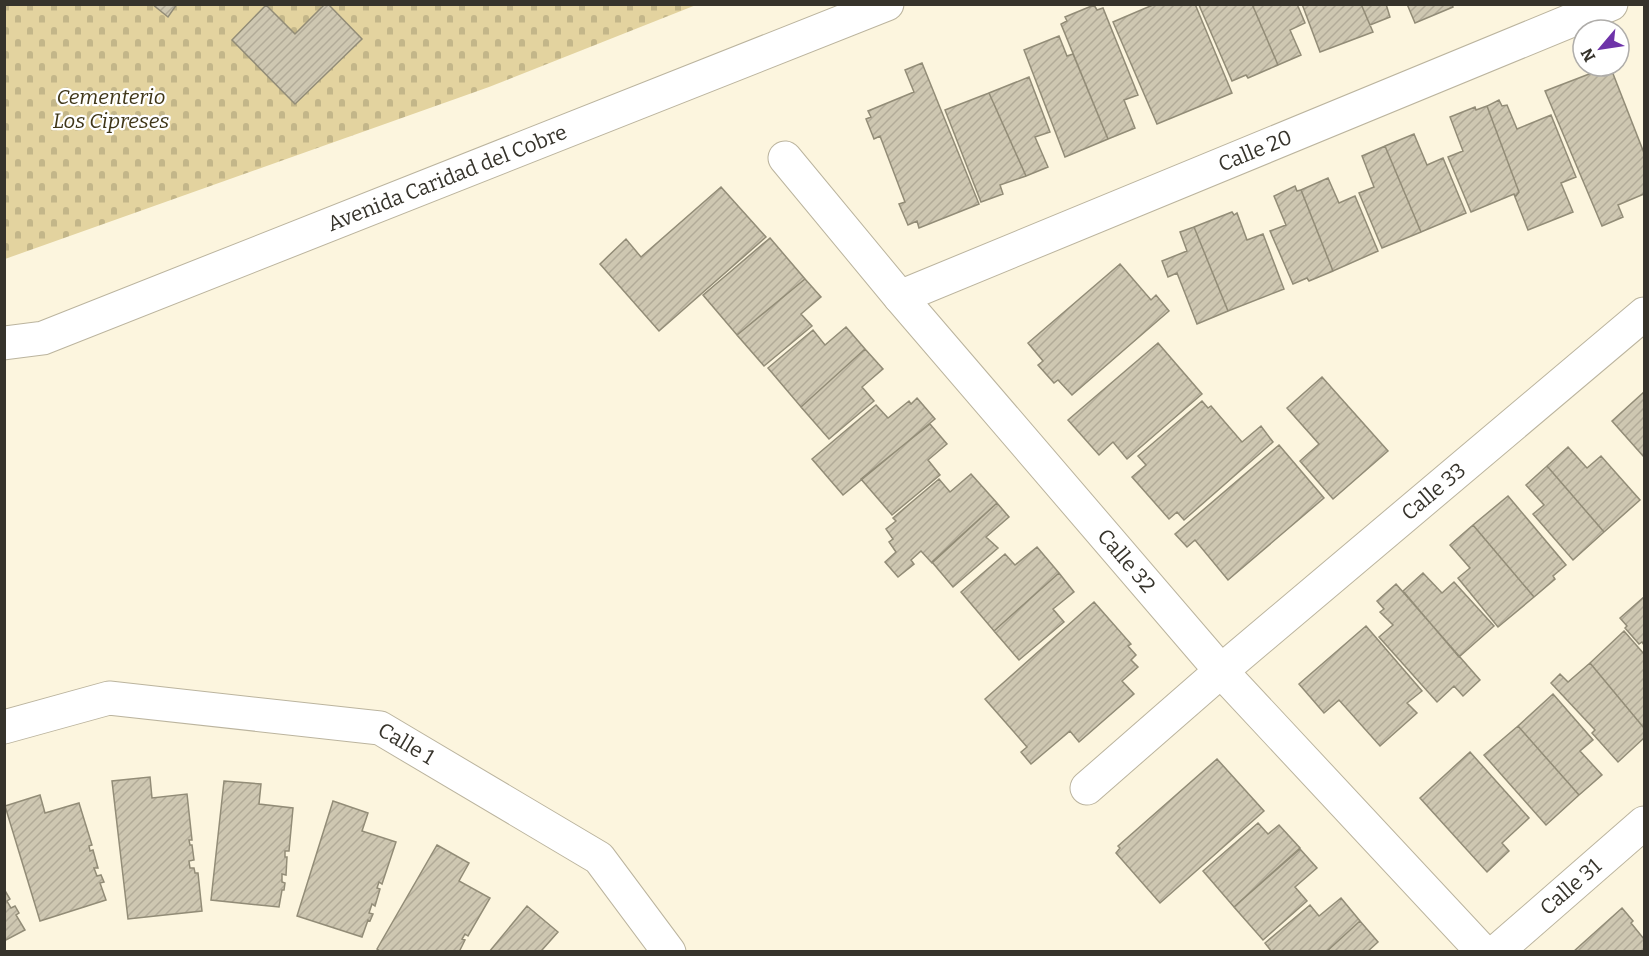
<svg xmlns="http://www.w3.org/2000/svg" width="1649" height="956" font-family="Bitter,serif">
<defs>
<pattern id="cemetery-stones" width="16" height="16" patternUnits="userSpaceOnUse" patternTransform="scale(1.5)"><rect width="16" height="16" fill="#e3d39f"/><path d="M2 7V4a2 2 0 0 1 4 0v3zM10 15v-3a2 2 0 0 1 4 0v3z" fill="#c3b689"/></pattern>
<pattern id="building-hatch" width="6" height="6" patternUnits="userSpaceOnUse" patternTransform="scale(1.5)"><rect width="6" height="6" fill="#cec7b1"/><path d="M-1 1l2-2M0 6l6-6M5 7l2-2" fill="none" stroke="#b2ab98"/></pattern>
</defs>
<rect width="100%" height="100%" fill="#fcf5de"/>
<path fill="url(#cemetery-stones)" d="M 4,5 L 696,5 L 489,87 L 5,259 Z"/>
<path fill="url(#building-hatch)" stroke="#928c77" stroke-width="1.5" d="M 152,4 L 177,4 L 168,17 Z
M 325,4 L 328,4 L 362,39 L 295,104 L 232,40 L 266,5 L 295,34 Z
M 1155,4 L 1195,4 L 1232,93 L 1157,124 L 1113,22 Z
M 1252,4 L 1278,65 L 1248,78 L 1246,75 L 1232,81 L 1199,5 Z
M 1252,4 L 1297,4 L 1305,23 L 1290,30 L 1301,55 L 1278,65 Z
M 1302,4 L 1361,4 L 1373,32 L 1320,52 Z
M 1361,4 L 1386,4 L 1390,17 L 1370,25 Z
M 1407,4 L 1452,4 L 1453,7 L 1415,23 Z
M 1094,5 L 1097,10 L 1103,8 L 1138,95 L 1124,100 L 1135,128 L 1108,139 L 1061,24 L 1067,21 L 1065,17 Z
M 1059,36 L 1067,56 L 1073,54 L 1108,139 L 1065,157 L 1024,50 Z
M 922,63 L 979,204 L 919,228 L 917,221 L 908,225 L 899,204 L 905,202 L 880,136 L 874,139 L 866,119 L 871,117 L 868,111 L 914,92 L 905,70 Z
M 1610,66 L 1644,153 L 1644,194 L 1618,205 L 1623,217 L 1602,226 L 1545,91 Z
M 1029,77 L 1050,132 L 1035,137 L 1048,167 L 1026,176 L 989,93 Z
M 989,93 L 1026,176 L 1000,185 L 1003,194 L 981,202 L 945,110 Z
M 1499,100 L 1502,106 L 1507,105 L 1517,129 L 1551,115 L 1576,177 L 1561,183 L 1573,212 L 1528,230 L 1515,197 L 1519,192 L 1487,106 Z
M 1487,106 L 1519,192 L 1515,197 L 1514,194 L 1471,212 L 1448,157 L 1463,151 L 1450,117 L 1475,107 L 1476,110 Z
M 1414,134 L 1427,165 L 1443,158 L 1466,213 L 1421,232 L 1385,146 Z
M 1385,146 L 1421,232 L 1382,248 L 1359,193 L 1374,187 L 1362,156 Z
M 1328,178 L 1339,203 L 1355,196 L 1378,251 L 1333,271 L 1301,190 Z
M 1295,186 L 1297,191 L 1301,190 L 1333,271 L 1309,281 L 1307,278 L 1293,284 L 1270,231 L 1286,225 L 1274,196 Z
M 721,187 L 766,237 L 659,331 L 600,264 L 626,239 L 641,257 Z
M 1232,212 L 1234,215 L 1237,213 L 1247,240 L 1263,234 L 1284,289 L 1228,311 L 1194,227 Z
M 1194,227 L 1228,311 L 1197,324 L 1177,273 L 1168,277 L 1162,261 L 1187,251 L 1180,232 Z
M 770,238 L 805,279 L 737,335 L 703,295 Z
M 1120,264 L 1151,300 L 1156,295 L 1169,311 L 1072,395 L 1058,380 L 1054,383 L 1038,365 L 1043,361 L 1028,343 Z
M 805,279 L 821,297 L 801,314 L 812,326 L 764,366 L 737,335 Z
M 846,327 L 865,349 L 801,407 L 768,368 L 813,330 L 825,345 Z
M 1158,343 L 1202,394 L 1127,459 L 1113,442 L 1099,455 L 1068,420 Z
M 865,349 L 883,369 L 862,387 L 874,401 L 829,439 L 801,407 Z
M 1322,377 L 1388,451 L 1333,499 L 1300,461 L 1319,444 L 1287,408 Z
M 1644,392 L 1644,457 L 1612,421 Z
M 917,398 L 935,419 L 843,495 L 812,459 L 876,405 L 888,418 L 909,401 L 911,404 Z
M 1202,401 L 1208,408 L 1211,406 L 1242,442 L 1261,426 L 1273,442 L 1184,520 L 1177,512 L 1169,519 L 1132,477 L 1146,465 L 1138,456 Z
M 930,424 L 947,444 L 928,460 L 940,475 L 892,515 L 861,479 Z
M 1279,445 L 1324,498 L 1228,580 L 1195,540 L 1187,547 L 1175,534 Z
M 1568,447 L 1587,468 L 1601,456 L 1640,500 L 1604,532 L 1547,466 Z
M 1547,466 L 1604,532 L 1573,560 L 1533,514 L 1544,505 L 1526,485 Z
M 971,474 L 997,503 L 932,563 L 921,551 L 911,560 L 914,564 L 898,577 L 885,562 L 896,552 L 889,542 L 893,539 L 886,529 L 896,521 L 893,518 L 939,479 L 950,492 Z
M 1508,496 L 1566,565 L 1553,576 L 1555,579 L 1534,597 L 1473,525 Z
M 997,503 L 1009,517 L 986,537 L 998,548 L 953,587 L 932,562 Z
M 1473,525 L 1534,597 L 1498,627 L 1458,578 L 1470,568 L 1450,545 Z
M 1037,547 L 1059,573 L 994,631 L 961,592 L 1005,554 L 1015,565 Z
M 1059,573 L 1074,592 L 1053,609 L 1064,622 L 1019,660 L 994,631 Z
M 1423,573 L 1442,593 L 1454,582 L 1494,626 L 1459,657 L 1403,591 Z
M 1396,584 L 1480,680 L 1463,696 L 1454,686 L 1437,702 L 1379,637 L 1393,625 L 1380,612 L 1384,609 L 1377,601 Z
M 1644,597 L 1644,645 L 1642,642 L 1639,644 L 1625,628 L 1627,626 L 1620,618 Z
M 1094,602 L 1131,644 L 1128,646 L 1136,655 L 1131,660 L 1138,667 L 1122,681 L 1134,694 L 1079,742 L 1070,731 L 1031,764 L 1021,752 L 1027,747 L 985,699 Z
M 1366,626 L 1422,691 L 1407,703 L 1417,713 L 1380,746 L 1339,700 L 1324,713 L 1299,684 Z
M 1624,631 L 1644,654 L 1644,728 L 1590,663 Z
M 1590,663 L 1644,728 L 1644,738 L 1618,762 L 1592,733 L 1595,730 L 1551,683 L 1560,674 L 1568,682 Z
M 1553,694 L 1593,740 L 1580,751 L 1602,775 L 1579,795 L 1518,726 Z
M 1518,726 L 1579,795 L 1546,825 L 1484,755 Z
M 1470,752 L 1529,818 L 1502,843 L 1509,851 L 1487,872 L 1420,798 Z
M 1217,759 L 1264,811 L 1160,903 L 1116,853 L 1120,848 L 1118,846 Z
M 150,777 L 152,798 L 187,794 L 192,840 L 189,840 L 190,845 L 192,845 L 194,860 L 189,861 L 190,868 L 194,868 L 195,873 L 198,873 L 202,911 L 128,919 L 112,781 Z
M 224,781 L 261,784 L 259,804 L 293,808 L 289,851 L 285,851 L 285,857 L 287,857 L 286,875 L 282,874 L 282,882 L 285,883 L 284,890 L 282,890 L 279,907 L 211,900 Z
M 40,795 L 45,813 L 79,803 L 92,845 L 89,846 L 90,851 L 93,850 L 98,868 L 94,868 L 97,876 L 101,875 L 104,882 L 100,883 L 106,900 L 40,921 L 5,806 Z
M 333,801 L 368,813 L 362,831 L 396,842 L 382,884 L 379,882 L 377,888 L 380,889 L 375,906 L 372,904 L 369,913 L 373,914 L 370,921 L 368,920 L 362,937 L 297,916 Z
M 1258,823 L 1268,834 L 1279,825 L 1300,848 L 1234,907 L 1203,871 Z
M 437,845 L 469,863 L 459,881 L 490,898 L 468,936 L 465,934 L 462,939 L 465,940 L 459,952 L 381,952 L 377,949 Z
M 1300,849 L 1317,868 L 1295,887 L 1307,901 L 1263,940 L 1234,907 Z
M 4,889 L 10,899 L 7,901 L 11,908 L 15,906 L 19,913 L 16,915 L 25,930 L 4,941 Z
M 1341,898 L 1360,921 L 1326,952 L 1272,952 L 1265,943 L 1310,905 L 1319,916 Z
M 527,906 L 558,932 L 542,950 L 544,952 L 489,952 Z
M 1622,908 L 1633,921 L 1631,923 L 1644,939 L 1644,952 L 1573,952 Z
M 1360,921 L 1378,942 L 1367,952 L 1326,952 Z"/>
<g fill="none" stroke-linecap="round" stroke-linejoin="round">
<g stroke="#bbb49e" stroke-width="35">
<g id="minor">
<path id="s1" d="M 785,158 L 900,297 L 1221,671 L 1483,952"/>
<path id="s2" d="M 900,297 L 1611,4"/>
<path id="s3" d="M 4,343 L 43,338 L 887,4"/>
<path id="s4" d="M 4,727 L 109,698 L 380,728 L 599,858 L 669,952"/>
<path id="s5" d="M 1087,788 L 1221,671 L 1644,314"/>
<path id="s6" d="M 1496,952 L 1644,823"/>
</g>
</g>
<use href="#minor" stroke="#fff" stroke-width="33"/>
</g>
<g text-anchor="middle" dominant-baseline="central" stroke-width="4.5" stroke-linejoin="round" paint-order="stroke">
<g font-size="21" font-style="italic" fill="#3f3618" stroke="#fff">
<text x="111" y="97">Cementerio<tspan x="111" dy="24">Los Cipreses</tspan></text>
</g>
<g font-size="21" fill="#36332b" stroke="#fff">
<text stroke="none"><textPath href="#s2" startOffset="384">Calle 20</textPath></text>
<text stroke="none"><textPath href="#s3" startOffset="474">Avenida Caridad del Cobre</textPath></text>
<text stroke="none"><textPath href="#s5" startOffset="456">Calle 33</textPath></text>
<text stroke="none"><textPath href="#s1" startOffset="528">Calle 32</textPath></text>
<text stroke="none"><textPath href="#s4" startOffset="412">Calle 1</textPath></text>
<text stroke="none"><textPath href="#s6" startOffset="99">Calle 31</textPath></text>
</g>
</g>
<rect width="1649" height="956" fill="none" stroke="#36332b" stroke-width="12"/>
<g transform="translate(1601 48) rotate(241)"><circle r="28" fill="#ffffff" stroke="#afadaa" stroke-width="1.5"/>
<path d="M0-4.5L10 22L0 15L-10 22Z" fill="#6e33a9"/>
<text y="-9" font-size="16" font-weight="bold" text-anchor="middle" fill="#36332b">N</text>
</g>
</svg>
